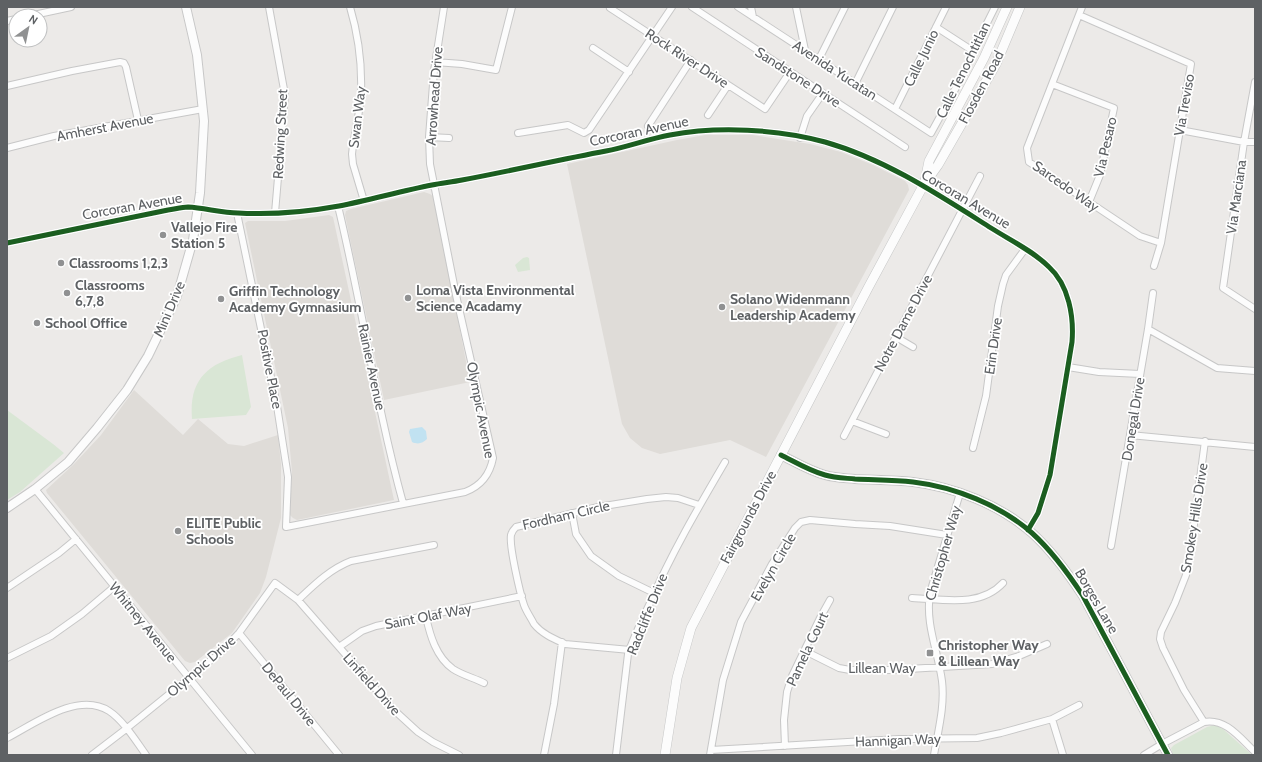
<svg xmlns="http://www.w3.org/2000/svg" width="1262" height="762" font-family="Cabin,sans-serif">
<rect width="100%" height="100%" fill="#eceae8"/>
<path fill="#dfdcd8" d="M 705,135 L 753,135 L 810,144 L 841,152 L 873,165 L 905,181 L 908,185 L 909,190 L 766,457 L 730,440 L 660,454 L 642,448 L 630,438 L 622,424 L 567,164 L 677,140 Z
M 424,192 L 430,194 L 434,197 L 470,382 L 384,400 L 345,215 L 346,211 L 351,209 Z
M 329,215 L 333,217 L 394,500 L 297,520 L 293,518 L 290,515 L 292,472 L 288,428 L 245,223 L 248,221 L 285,221 Z
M 134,390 L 183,435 L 198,419 L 228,444 L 244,446 L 278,435 L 281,464 L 281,518 L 266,577 L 260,593 L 232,633 L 195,662 L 190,663 L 185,661 L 47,493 L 46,490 L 74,464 L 101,435 Z"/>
<path fill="#d9e6d5" d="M 527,257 L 529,258 L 530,270 L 518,272 L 515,265 L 523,258 Z
M 242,355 L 251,407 L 246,415 L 192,419 C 189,381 206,364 242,355 Z
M 7,410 L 53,444 L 64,453 L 20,492 L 7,500 Z
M 1215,725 L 1223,729 L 1252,755 L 1173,755 L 1171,748 L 1174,745 L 1207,727 Z"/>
<path fill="#c1e2f1" d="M 422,427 L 426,431 L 427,439 C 423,443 418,445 412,442 L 409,432 L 410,429 Z"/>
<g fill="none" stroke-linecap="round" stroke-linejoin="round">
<g stroke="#c7c7c7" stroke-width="8">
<path id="minor" d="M 269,7 L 285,95 L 275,213
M 350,7 C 358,34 362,65 361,93 C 360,114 354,134 352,154 L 353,164 L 364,201
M 692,7 L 905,147
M 738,7 L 931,133 L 964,73 L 973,51 L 995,7
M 751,7 L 753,17
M 796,7 L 805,50
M 1082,7 L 1027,148 L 1029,162 L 1140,236 L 1161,243
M 610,8 L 765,109 L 790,72
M 1079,15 L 1191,64 L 1161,243 L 1154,266
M 29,16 L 71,7
M 7,21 L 16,19
M 936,27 L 973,51
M 593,48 L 629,72
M 819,59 L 845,7
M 435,62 L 462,64 L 496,70 L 512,7
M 1255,82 L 1244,142 L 1223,288 L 1255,309
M 855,84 L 893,7
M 1052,84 L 1114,108 L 1100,175 L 1089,202
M 7,86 L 72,71 L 120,62 L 124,63 L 126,67 L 138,120
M 895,109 L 946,7
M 708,115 L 728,85
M 648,126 L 691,60
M 1180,130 L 1244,142 L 1255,142
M 518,133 L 568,125 L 584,133 L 589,130 L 672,7
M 429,137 L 449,138
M 800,138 L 807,116 L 823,93
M 7,148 L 54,136 L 203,109
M 338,206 C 362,305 376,405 403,503
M 237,213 L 277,406 L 288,477 L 286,527 L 465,492 C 481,486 490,474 493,458 L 456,295 L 430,164 L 429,137 L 434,71 L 444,7
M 7,243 L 168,210 C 175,209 182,207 188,207 C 205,208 222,213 238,213 C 272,215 306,212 339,206 C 370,200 401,191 432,185 C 442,183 452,182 462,180 C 510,171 558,160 606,151 C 627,147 648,139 670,135 C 717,126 778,129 825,142 C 885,159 939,195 991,228 C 1010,240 1033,251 1049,267 C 1069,285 1074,317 1072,342 L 1050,475 L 1038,513 L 1028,530
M 1148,329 L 1217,368 L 1255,371
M 896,337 L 913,347
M 1068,367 L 1099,372 L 1140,374
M 852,421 L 886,434
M 1130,435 L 1255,447
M 844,436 L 980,176
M 973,448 L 986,396 L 998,306 L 1003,284 L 1006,275 L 1025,249
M 35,489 L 252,755
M 572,513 L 576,534 L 591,556 L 619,576 L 654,593
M 1111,546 L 1148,329 L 1153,293
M 7,588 L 59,553 L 76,539
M 912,598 C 942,599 980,608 1003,583
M 298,600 C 314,585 330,569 351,561 L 434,545
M 426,617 C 430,635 436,657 453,669 C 462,675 474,678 484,683
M 239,633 L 339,755
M 339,647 L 362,631 L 376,626 L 522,596
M 630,650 L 565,644 C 554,639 542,634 534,624 C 531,618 526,611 524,605 C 520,593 509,546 511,535 C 512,531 514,529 516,527 L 598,507 L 647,499 L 666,497 L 678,498 L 699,505
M 805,651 L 839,668 L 850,670 L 892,670 L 992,664 L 1019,656 L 1047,644
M 7,658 L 51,636 L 82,614 L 114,587
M 1052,719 L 1063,755
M 1204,722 L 1184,690 L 1163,648 L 1160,639 L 1161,632 L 1175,603 L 1186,575 L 1191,547 L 1205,441
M 7,738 C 34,724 78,691 109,711 C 123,720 136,741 146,755
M 785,746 L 784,720 L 787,692 L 792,676 L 820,618 L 830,600
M 711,750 L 899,739 L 977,738 L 1001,733 L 1052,719 L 1079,705
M 92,755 L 126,729 L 221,652 L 239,633 L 275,583 L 298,600 L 394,710 L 418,732 L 433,742 L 459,755
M 544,755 L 554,704 L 562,642
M 616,755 L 628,654 C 634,636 642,620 650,603 C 671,554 698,508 725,462
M 710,755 L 723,680 L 741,622 L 772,564 L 795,528 L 801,522 L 810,520 L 855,524 L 890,526 L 947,535
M 934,755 C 938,731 945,706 942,681 C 938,651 925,624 930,593 L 960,493
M 1144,755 L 1162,744 L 1204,722 C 1226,718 1240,738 1255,752"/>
</g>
<g stroke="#c7c7c7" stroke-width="10">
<path id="tertiary" d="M 781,455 C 795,462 810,471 825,475 C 835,478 845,478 855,479 C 874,480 894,480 913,482 C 955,487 1000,505 1032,533 C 1052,551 1068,573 1083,596 L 1168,755
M 7,508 L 35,489 L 68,462 L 97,428 L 127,390 L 148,356 L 177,296 L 193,240 L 200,193 L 204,121 L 197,55 L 186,7"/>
</g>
<g stroke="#c6c7c7" stroke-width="10">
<path id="secondary" d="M 925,181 L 929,161 L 984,58 L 1007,7
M 665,755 L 677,678 L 691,628 L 868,288 L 923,186 L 938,165 L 996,64 L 1020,7"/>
</g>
<use href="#minor" stroke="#fcfcfc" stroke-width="6"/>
<use href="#tertiary" stroke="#fcfcfc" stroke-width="8"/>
<use href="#secondary" stroke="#fcfcfc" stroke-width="9"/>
<g stroke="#fff" stroke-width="8">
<path id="cycleway" d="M 7,243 L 168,210 C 175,209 182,207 188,207 C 205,208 222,213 238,213 C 272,215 306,212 339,206 C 370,200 401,191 432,185 C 442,183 452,182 462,180 C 510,171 558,160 606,151 C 627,147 648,139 670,135 C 717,126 778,129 825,142 C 885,159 939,195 991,228 C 1010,240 1033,251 1049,267 C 1069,285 1074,317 1072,342 L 1050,475 L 1038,513 L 1028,530
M 781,455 C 795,462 810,471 825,475 C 835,478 845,478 855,479 C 874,480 894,480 913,482 C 955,487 1000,505 1032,533 C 1052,551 1068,573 1083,596 L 1168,755"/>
</g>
<use href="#cycleway" stroke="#1b5e20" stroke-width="5"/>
</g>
<g fill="#909192" stroke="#fff" stroke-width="1.5">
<circle cx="163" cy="235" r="4"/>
<circle cx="61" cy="263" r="4"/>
<circle cx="67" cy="293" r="4"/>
<circle cx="408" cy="298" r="4"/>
<circle cx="221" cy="299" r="4"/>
<circle cx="722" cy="307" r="4"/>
<circle cx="37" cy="323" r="4"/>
<circle cx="178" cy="531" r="4"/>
<rect x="926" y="649" width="8" height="8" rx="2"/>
</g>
<g text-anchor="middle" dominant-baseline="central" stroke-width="3.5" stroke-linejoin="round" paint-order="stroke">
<g font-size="14" fill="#5e6164" stroke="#fff">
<text transform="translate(687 58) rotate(33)">Rock River Drive</text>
<text transform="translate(921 58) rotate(-64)">Calle Junio</text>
<text transform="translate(835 70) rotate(33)">Avenida Yucatan</text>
<text transform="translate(963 70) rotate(-64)">Calle Tenochtitlan</text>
<text transform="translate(798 77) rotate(33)">Sandstone Drive</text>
<text transform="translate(981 87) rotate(-62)">Flosden Road</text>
<text transform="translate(434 96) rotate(-86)">Arrowhead Drive</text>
<text transform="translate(1184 105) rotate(-80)">Via Treviso</text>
<text transform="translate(357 117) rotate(-83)">Swan Way</text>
<text transform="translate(105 127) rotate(-11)">Amherst Avenue</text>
<text transform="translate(639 131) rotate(-12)">Corcoran Avenue</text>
<text transform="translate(280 134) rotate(-87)">Redwing Street</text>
<text transform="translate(1105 147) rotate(-77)">Via Pesaro</text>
<text transform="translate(1066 186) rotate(35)">Sarcedo Way</text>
<text transform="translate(1236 197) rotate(-82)">Via Marciana</text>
<text transform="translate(966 199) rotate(31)">Corcoran Avenue</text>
<text transform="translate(132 206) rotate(-10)">Corcoran Avenue</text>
<text transform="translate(169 309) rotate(-67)">Mini Drive</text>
<text transform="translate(903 323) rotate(-62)">Notre Dame Drive</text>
<text transform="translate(993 346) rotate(-82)">Erin Drive</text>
<text transform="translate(372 367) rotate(78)">Rainier Avenue</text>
<text transform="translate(270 369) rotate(79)">Positive Place</text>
<text transform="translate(481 410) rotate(79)">Olympic Avenue</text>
<text transform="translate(1133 419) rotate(-81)">Donegal Drive</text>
<text transform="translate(566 515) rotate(-13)">Fordham Circle</text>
<text transform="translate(748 517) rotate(-62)">Fairgrounds Drive</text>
<text transform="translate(1194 518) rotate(-81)">Smokey Hills Drive</text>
<text transform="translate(943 553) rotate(-74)">Christopher Way</text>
<text transform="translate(773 567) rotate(-60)">Evelyn Circle</text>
<text transform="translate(1097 601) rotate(60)">Borges Lane</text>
<text transform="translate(647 614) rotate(-68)">Radcliffe Drive</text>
<text transform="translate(428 616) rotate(-11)">Saint Olaf Way</text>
<text transform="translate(143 622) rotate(51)">Whitney Avenue</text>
<text transform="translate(807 649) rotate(-65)">Pamela Court</text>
<text transform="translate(201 666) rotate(-41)">Olympic Drive</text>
<text x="882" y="668">Lillean Way</text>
<text transform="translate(372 684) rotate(48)">Linfield Drive</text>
<text transform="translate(289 694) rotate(51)">DePaul Drive</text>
<text transform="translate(898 740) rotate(-2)">Hannigan Way</text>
</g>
<g font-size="14" font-weight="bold" fill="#5e6164" stroke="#fff" text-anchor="start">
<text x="171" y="227">Vallejo Fire<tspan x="171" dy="16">Station 5</tspan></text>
<text x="69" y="263">Classrooms 1,2,3</text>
<text x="75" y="285">Classrooms<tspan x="75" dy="16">6,7,8</tspan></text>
<text x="416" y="290">Loma Vista Environmental<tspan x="416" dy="16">Science Acadamy</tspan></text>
<text x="229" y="291">Griffin Technology<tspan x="229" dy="16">Academy Gymnasium</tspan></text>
<text x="730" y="299">Solano Widenmann<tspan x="730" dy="16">Leadership Academy</tspan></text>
<text x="45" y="323">School Office</text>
<text x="186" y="523">ELITE Public<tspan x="186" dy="16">Schools</tspan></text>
<text x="938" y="645">Christopher Way<tspan x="938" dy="16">&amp; Lillean Way</tspan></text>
</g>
</g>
<rect width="1262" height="762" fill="none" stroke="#5e6164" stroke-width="16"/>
<g transform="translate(28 28) rotate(33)"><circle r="19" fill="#ffffff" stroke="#bfc0c1"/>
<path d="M0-3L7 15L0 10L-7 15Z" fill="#909192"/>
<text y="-6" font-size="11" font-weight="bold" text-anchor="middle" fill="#5e6164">N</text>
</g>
</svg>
